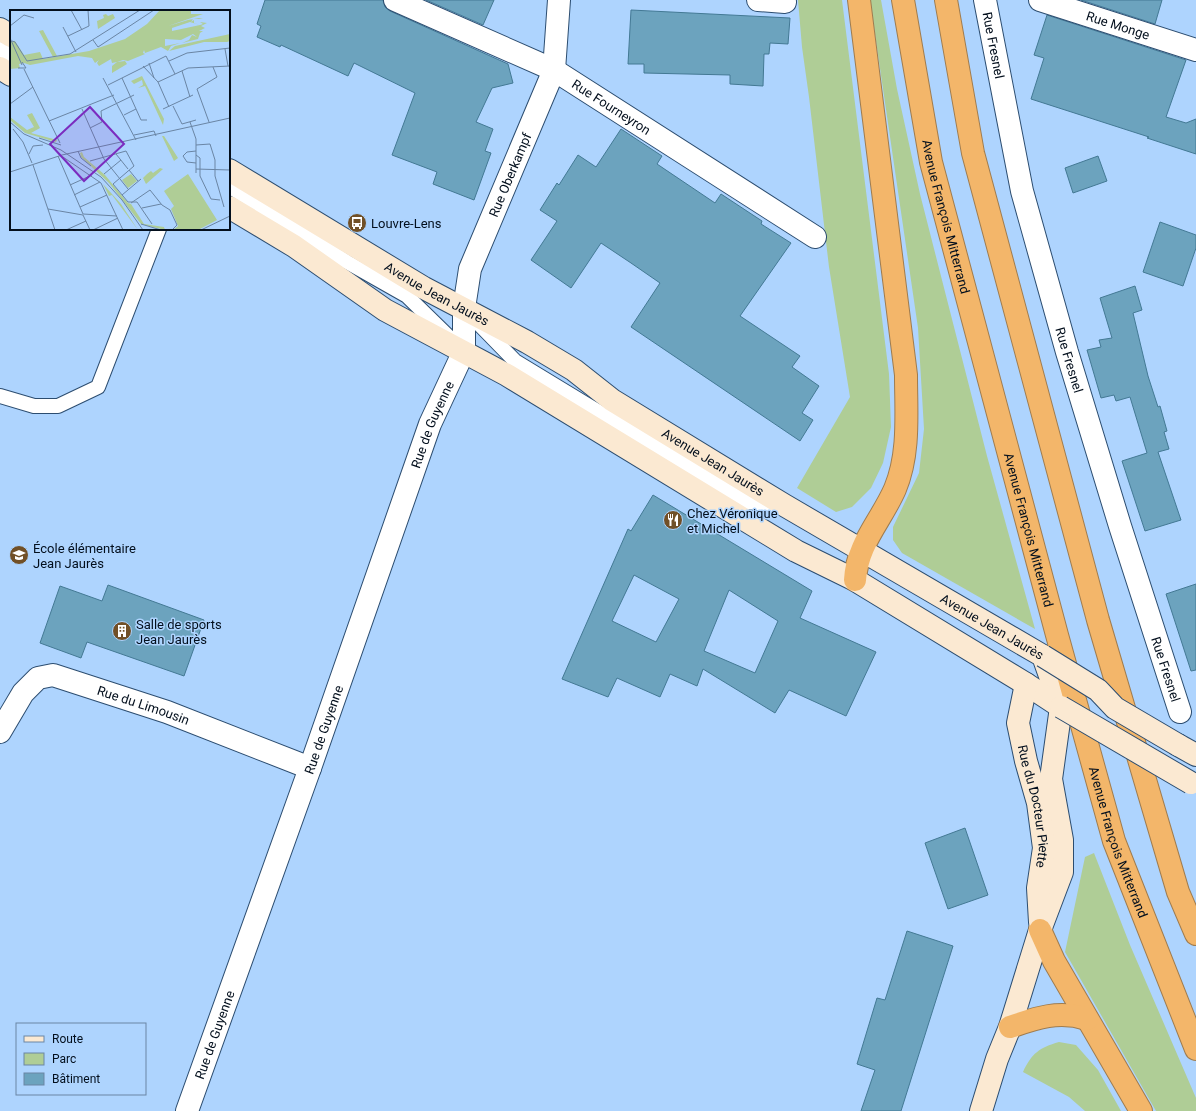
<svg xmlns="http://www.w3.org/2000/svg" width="1196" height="1111" font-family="Roboto,sans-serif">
<rect width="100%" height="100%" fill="#aed4fe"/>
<path fill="#afcd96" d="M 798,0 L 842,0 L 889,374 L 891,427 L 883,463 L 871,488 L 852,507 L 836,512 L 797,488 L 850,397 L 829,267 L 809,97 L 802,47 Z
M 870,0 L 881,0 L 897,89 L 920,194 L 987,456 L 1035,629 L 902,553 L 893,540 L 893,527 L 919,473 L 924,429 L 918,328 Z
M 1094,853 L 1130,945 L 1196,1098 L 1196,1111 L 1156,1111 L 1065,952 L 1085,857 Z
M 1059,1042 L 1076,1045 L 1098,1070 L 1121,1111 L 1085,1111 L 1069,1097 L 1023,1072 C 1032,1053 1039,1048 1059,1042 Z"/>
<path fill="#6ca3be" stroke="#437994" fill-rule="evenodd" d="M 265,0 L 383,0 L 385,7 L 390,11 L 508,64 L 513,83 L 492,88 L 476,122 L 493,129 L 485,151 L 491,153 L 474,200 L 433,184 L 437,172 L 392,155 L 415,93 L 354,63 L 348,76 L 281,45 L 280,47 L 257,37 L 261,26 L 257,24 Z
M 426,0 L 494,0 L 483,25 Z
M 1081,0 L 1162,0 L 1155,24 Z
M 631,10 L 790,18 L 788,44 L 770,43 L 769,54 L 764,54 L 763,86 L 730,84 L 730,75 L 644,73 L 644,64 L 628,64 Z
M 1047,15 L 1186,60 L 1166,117 L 1186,123 L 1196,119 L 1196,154 L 1147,138 L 1149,137 L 1031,99 L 1044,58 L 1034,55 Z
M 621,129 L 662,156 L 657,164 L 715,203 L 721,194 L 762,221 L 761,224 L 791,243 L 740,316 L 800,356 L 792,367 L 819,386 L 802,413 L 813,420 L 800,441 L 631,327 L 660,283 L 631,263 L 601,243 L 571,288 L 531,260 L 557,221 L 540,210 L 557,183 L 559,185 L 578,155 L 596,167 Z
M 1098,156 L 1107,181 L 1073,193 L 1065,168 Z
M 1160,222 L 1196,235 L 1196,248 L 1183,286 L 1143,272 Z
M 1135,286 L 1142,310 L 1133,313 L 1148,376 L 1158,407 L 1160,406 L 1167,431 L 1164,432 L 1169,449 L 1158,452 L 1181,520 L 1145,531 L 1122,461 L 1147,453 L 1130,397 L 1116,401 L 1114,395 L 1101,398 L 1087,350 L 1101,347 L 1099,340 L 1112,338 L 1100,298 Z
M 653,495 L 812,591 L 800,618 L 876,652 L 846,716 L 789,690 L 775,713 L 703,669 L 697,686 L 670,674 L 660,697 L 617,678 L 608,697 L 562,679 L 628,529 L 631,531 ZM 634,575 L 679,599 L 656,642 L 612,621 ZM 729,590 L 778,621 L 755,673 L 704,651 Z
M 1196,584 L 1196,670 L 1191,671 L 1166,594 Z
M 108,585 L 204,620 L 184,676 L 87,642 L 81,658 L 40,643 L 60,586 L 102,601 Z
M 965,828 L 988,895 L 948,909 L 925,843 Z
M 907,931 L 953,946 L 901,1111 L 861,1111 L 875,1070 L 857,1064 L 877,998 L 885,1000 Z"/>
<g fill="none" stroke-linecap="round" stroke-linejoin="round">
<g stroke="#2c4d70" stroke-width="16">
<path id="lane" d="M 0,49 L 11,56
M 229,186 L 347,262 L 407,296 L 450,338
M 477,322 L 515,361 L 747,502 L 778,505
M 0,396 L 34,406 L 58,406 L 98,387 L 159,229"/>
</g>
<g stroke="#2c4d70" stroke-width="24">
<g id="street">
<path id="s1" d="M 395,0 L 554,70 L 815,237"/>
<path d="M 758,0 L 785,2"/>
<path id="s2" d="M 985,0 L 1022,191 L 1067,352 L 1120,526 L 1180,712"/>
<path id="s3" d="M 1040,0 L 1196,50"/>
<path id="s4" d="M 0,732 L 23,693 L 38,678 L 53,675 L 167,712 L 310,768"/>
<path id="s5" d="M 187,1111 L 310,768 L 430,424 L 464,351 L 464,308 L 470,269 L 554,70 L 559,0"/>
</g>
</g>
<g stroke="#2c4d70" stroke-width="24">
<g id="secondary">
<path d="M 0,29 L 11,36"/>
<path d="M 0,68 L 11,75"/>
<path id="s6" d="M 229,170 L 424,288 L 527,342 L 574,370 L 612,400 L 784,505 L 1043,656 L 1061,707 L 1051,779 L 1062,840 L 1062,872 L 1040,930 L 1010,1027 L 997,1059 L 981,1111"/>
<path d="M 229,207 L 294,246 L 385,310 L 507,375 L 796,551 L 855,580 L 1026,684 L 1061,707"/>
<path id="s7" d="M 1026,684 L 1018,723 L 1026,761 L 1038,803 L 1044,848 L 1038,888 L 1040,922"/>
<path d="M 1178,745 L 1196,755"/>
</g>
</g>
<g stroke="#9f7c4f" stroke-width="24">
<g id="highway">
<path id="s8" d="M 903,0 L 931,162 L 1057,635 L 1114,841 L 1196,1049"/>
<path d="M 946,0 L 973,153 L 1098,620 L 1178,892 L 1196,934"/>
<path d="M 855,580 C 857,544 881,521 895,489 C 910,453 906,413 906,375 L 859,0"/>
<path d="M 1040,930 L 1054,961 L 1141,1111"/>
<path d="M 1010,1027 C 1036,1018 1059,1010 1087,1019"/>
</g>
</g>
<use href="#lane" stroke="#fff" stroke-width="14"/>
<use href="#street" stroke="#fff" stroke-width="22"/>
<use href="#secondary" stroke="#fbe9d2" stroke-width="22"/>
<use href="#highway" stroke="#f3b66a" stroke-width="22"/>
<g stroke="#2c4d70" stroke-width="24" stroke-linecap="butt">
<path id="secondary-bridge" d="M 1043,656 L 1098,690 L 1115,708 L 1178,745
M 1061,707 L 1191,783"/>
</g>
<use href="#secondary-bridge" stroke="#fbe9d2" stroke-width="22"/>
</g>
<defs>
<g id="bus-disc" transform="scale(1)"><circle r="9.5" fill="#715027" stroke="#aed4fe"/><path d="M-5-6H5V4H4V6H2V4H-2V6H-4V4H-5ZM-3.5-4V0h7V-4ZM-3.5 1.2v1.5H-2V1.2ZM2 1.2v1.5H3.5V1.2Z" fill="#fff"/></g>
<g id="restaurant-disc" transform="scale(1)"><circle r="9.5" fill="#715027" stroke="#aed4fe"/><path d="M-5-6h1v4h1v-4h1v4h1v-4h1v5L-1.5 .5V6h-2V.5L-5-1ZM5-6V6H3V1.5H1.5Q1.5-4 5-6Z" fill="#fff"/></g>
<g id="school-disc" transform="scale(1)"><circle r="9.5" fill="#715027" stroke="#aed4fe"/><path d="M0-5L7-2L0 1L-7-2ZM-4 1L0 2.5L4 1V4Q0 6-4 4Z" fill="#fff"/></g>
<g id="building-disc" transform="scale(1)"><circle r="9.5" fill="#715027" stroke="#aed4fe"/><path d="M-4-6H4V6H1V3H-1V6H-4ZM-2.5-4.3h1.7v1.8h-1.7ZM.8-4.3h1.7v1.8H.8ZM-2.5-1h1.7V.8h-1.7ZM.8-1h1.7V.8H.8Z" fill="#fff"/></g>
</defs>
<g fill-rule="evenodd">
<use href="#bus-disc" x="357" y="223"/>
<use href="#restaurant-disc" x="673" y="520"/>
<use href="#school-disc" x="19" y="555"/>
<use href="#building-disc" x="122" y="631"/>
</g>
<g text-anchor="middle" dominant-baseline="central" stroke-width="3" stroke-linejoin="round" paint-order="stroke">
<g font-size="13" fill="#030f1d" stroke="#aed4fe">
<text stroke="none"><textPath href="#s3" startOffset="82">Rue Monge</textPath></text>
<text stroke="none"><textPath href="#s2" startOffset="46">Rue Fresnel</textPath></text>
<text stroke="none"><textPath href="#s1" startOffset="242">Rue Fourneyron</textPath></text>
<text stroke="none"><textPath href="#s5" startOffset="994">Rue Oberkampf</textPath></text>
<text stroke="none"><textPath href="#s8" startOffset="221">Avenue François Mitterrand</textPath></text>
<text stroke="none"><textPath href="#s6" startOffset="242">Avenue Jean Jaurès</textPath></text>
<text stroke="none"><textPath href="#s2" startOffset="370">Rue Fresnel</textPath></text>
<text stroke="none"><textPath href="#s5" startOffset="729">Rue de Guyenne</textPath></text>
<text stroke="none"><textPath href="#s6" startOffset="566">Avenue Jean Jaurès</textPath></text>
<text stroke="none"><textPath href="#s8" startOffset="545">Avenue François Mitterrand</textPath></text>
<text stroke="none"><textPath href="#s6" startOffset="890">Avenue Jean Jaurès</textPath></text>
<text stroke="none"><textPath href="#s2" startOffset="694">Rue Fresnel</textPath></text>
<text stroke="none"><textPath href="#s4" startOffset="177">Rue du Limousin</textPath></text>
<text stroke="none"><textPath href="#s5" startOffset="405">Rue de Guyenne</textPath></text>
<text stroke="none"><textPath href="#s7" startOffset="125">Rue du Docteur Piette</textPath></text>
<text stroke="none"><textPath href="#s8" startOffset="870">Avenue François Mitterrand</textPath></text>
<text stroke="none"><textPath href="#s5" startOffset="81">Rue de Guyenne</textPath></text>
</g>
<g font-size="13" fill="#030f1d" stroke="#aed4fe" text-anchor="start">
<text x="371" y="223">Louvre-Lens</text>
<text x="687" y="513">Chez Véronique<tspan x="687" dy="15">et Michel</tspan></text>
<text x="33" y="548">École élémentaire<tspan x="33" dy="15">Jean Jaurès</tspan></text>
<text x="136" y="624">Salle de sports<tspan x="136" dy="15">Jean Jaurès</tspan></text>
</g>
</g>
<g transform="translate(10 10)">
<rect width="220" height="220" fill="#aed4fe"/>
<path d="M 150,0 L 181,1 L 181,4 L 193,4 L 158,16 L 178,10 L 189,8 L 193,9 L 183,9 L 181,12 L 184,10 L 184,13 L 190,15 L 193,14 L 190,12 L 197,13 L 191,16 L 195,18 L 189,21 L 193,21 L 190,23 L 188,29 L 172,33 L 179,30 L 182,25 L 187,27 L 183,24 L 171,30 L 155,29 L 155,36 L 170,33 L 161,36 L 158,41 L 151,37 L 135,43 L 134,40 L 133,43 L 135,44 L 118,51 L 113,50 L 107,52 L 115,51 L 117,54 L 102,63 L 102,56 L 107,52 L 102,53 L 101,49 L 89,56 L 87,53 L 89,50 L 85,53 L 82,48 L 68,46 L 20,55 L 14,53 L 9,54 L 10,58 L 0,59 L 0,31 L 5,31 L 14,45 L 30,42 L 33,49 L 79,41 L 115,29 L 137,14 ZM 180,12 L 190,15 L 162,21 L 162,18 ZM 96,4 L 98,6 L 103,4 L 105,8 L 88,19 L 87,11 L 94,8 L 93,5 ZM 33,20 L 47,46 L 43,47 L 29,21 ZM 220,24 L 220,31 L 217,32 L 194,32 L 159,41 L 165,36 ZM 132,66 L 154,109 L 153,115 L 135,76 L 128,78 L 133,75 L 132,70 L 124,74 L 121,71 ZM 22,103 L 30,118 L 21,123 L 47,130 L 46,132 L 15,123 L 0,110 L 0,107 L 17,120 L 24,117 L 17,105 ZM 152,126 L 154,126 L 168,148 L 164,151 ZM 72,142 L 74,147 L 95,165 L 118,193 L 121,194 L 134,214 L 154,217 L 155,220 L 131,214 L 99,173 L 71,147 L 70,143 ZM 150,158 L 153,159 L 136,174 L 133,168 L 137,164 L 141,161 L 143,163 ZM 121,164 L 127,171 L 118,178 L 112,170 ZM 178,164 L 207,210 L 188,220 L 163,220 L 168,216 L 161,199 L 164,196 L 154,181 ZM 93,174 L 111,194 L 128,220 L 102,185 L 99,186 Z" fill="#afcd96" fill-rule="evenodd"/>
<path fill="none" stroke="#6a85a4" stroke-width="1" d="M 61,0 L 72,20M 0,16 L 14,5 L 24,8M 53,17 L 66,42M 58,26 L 79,16 L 78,0M 0,28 L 12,55M 83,30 L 88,37 L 144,0M 2,31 L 5,32 L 17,51 L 60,44 L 130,0M 215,39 L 218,56M 159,51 L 177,43 L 220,38M 139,53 L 144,68M 133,56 L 148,72 L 159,97M 8,58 L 16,58 L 12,52M 14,59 L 50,133M 172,61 L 180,87M 93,68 L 126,130M 112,68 L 131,110 L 137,110M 148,72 L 178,58 L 220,56M 98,75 L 156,46 L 165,64M 0,94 L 23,77M 163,96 L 172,114 L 186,110M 72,99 L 94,149 L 118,179M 153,99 L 183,85M 114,105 L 126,99M 39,111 L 104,85M 0,112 L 14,124 L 51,140 L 91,167 L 112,190 L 133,220M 180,112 L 186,129 L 186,163M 199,112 L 187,79 L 207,67 L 203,57M 80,118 L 92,112 L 91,101 L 124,85M 3,119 L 13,132 L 22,153M 124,125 L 144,121 L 146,126M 29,128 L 51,135M 186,135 L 200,134 L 205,150 L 205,166 L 214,197M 68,141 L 71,148 L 81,156M 19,144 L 23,136 L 33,135M 106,144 L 118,159M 186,145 L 190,148 L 190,166 L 201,189 L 210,190M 48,146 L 73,204M 53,147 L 91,173 L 113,220M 80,151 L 116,141 L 124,156 L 103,174 L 118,192 L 127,192M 186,153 L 177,152 L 173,146 L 177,142 L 186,141M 23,155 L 45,220M 186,159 L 220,160M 119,160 L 128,171M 0,162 L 52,145 L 220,108M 94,164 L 111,150M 60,175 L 82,165M 64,185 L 90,172M 112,185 L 131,169M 127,192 L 142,214M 121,193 L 140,180 L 152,195 L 160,200 L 167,215 L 162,220M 70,197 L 97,185M 132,198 L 151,194M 38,199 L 73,205M 73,204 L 107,206M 73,205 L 80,220M 131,214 L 151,220M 56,220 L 76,211M 83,220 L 108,208M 191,220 L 220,206"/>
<path fill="#7b2cbf" fill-opacity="0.15" stroke="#7b2cbf" stroke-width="2" d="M 80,97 L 114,134 L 74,171 L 40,134 Z"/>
<rect width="220" height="220" fill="none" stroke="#030f1d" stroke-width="2"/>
</g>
<rect x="16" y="1023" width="130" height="72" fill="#aed4fe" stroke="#6a85a4"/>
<rect x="24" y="1036" width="20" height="6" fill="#fbe9d2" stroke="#6a85a4"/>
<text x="52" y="1043" font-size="12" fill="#030f1d">Route</text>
<rect x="24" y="1053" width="20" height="12" fill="#afcd96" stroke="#6a85a4"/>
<text x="52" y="1063" font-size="12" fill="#030f1d">Parc</text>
<rect x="24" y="1073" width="20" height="12" fill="#6ca3be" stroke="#6a85a4"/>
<text x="52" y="1083" font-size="12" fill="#030f1d">Bâtiment</text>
</svg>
